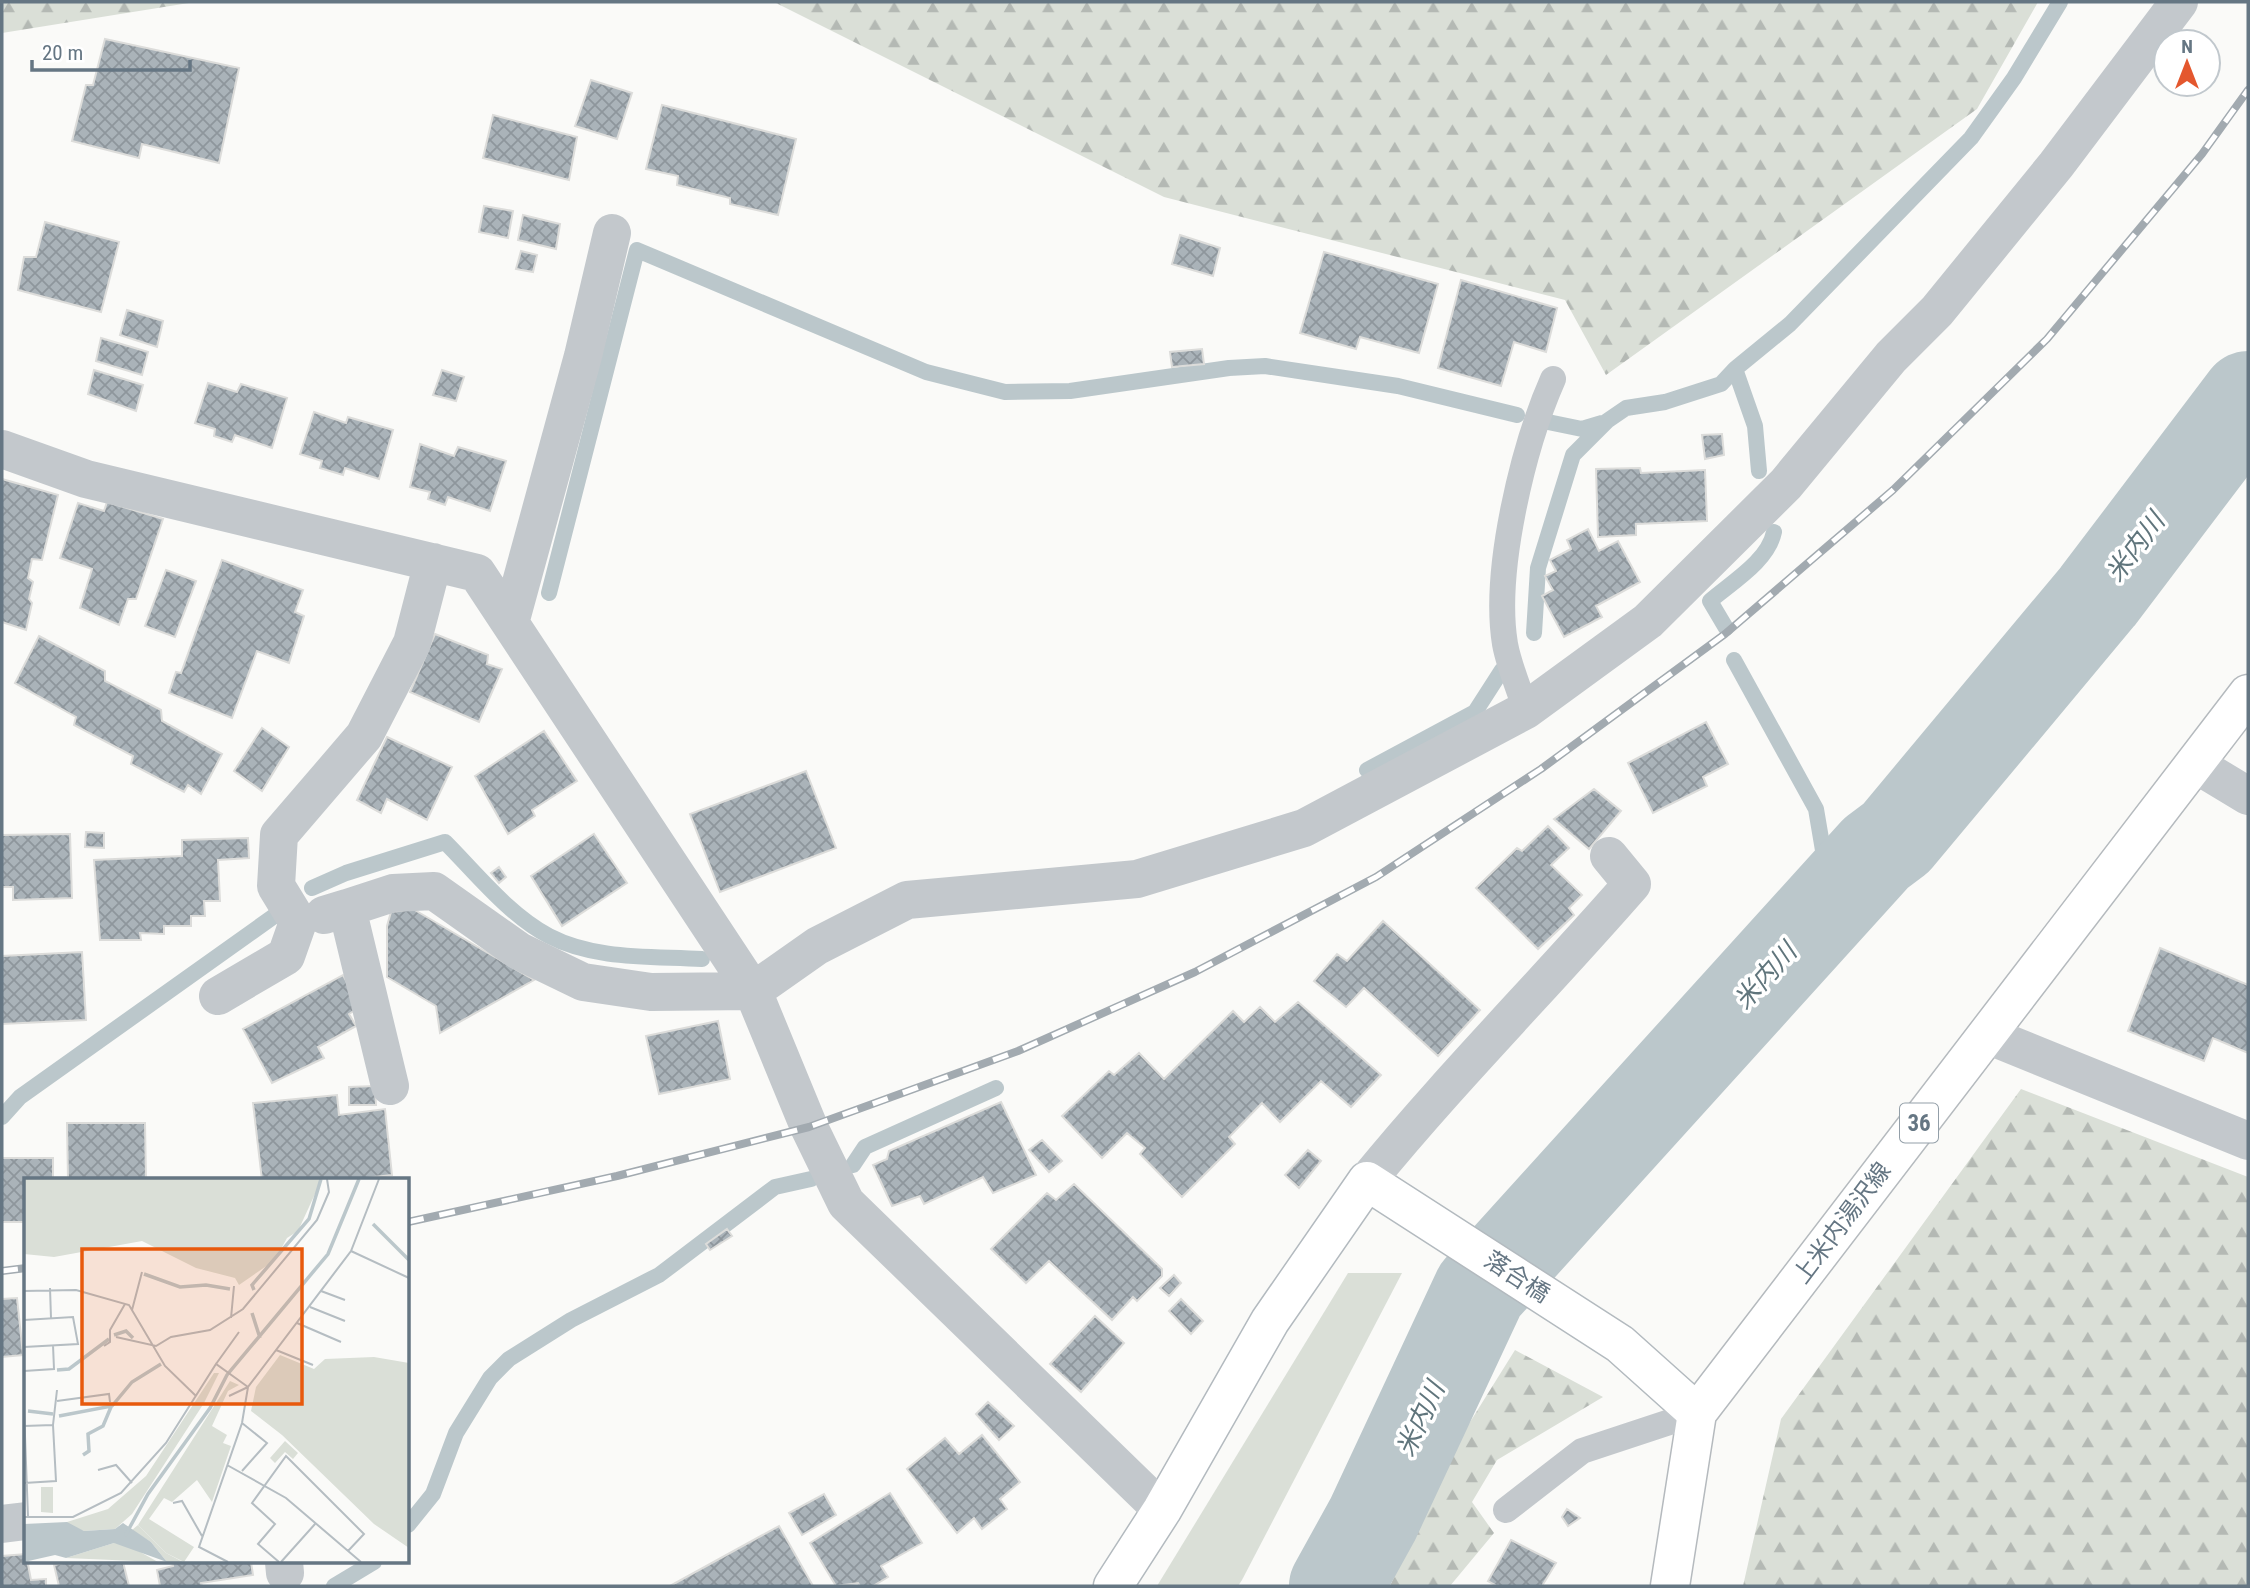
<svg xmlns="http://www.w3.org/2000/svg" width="2250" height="1588" font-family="'Roboto Condensed','Noto Sans JP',sans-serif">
<defs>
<pattern id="forest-firs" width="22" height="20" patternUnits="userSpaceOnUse" patternTransform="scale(1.75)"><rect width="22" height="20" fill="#dadfd7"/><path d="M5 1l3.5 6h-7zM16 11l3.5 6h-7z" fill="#b4b9b4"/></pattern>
<pattern id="building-cross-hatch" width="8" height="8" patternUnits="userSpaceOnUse" patternTransform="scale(1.75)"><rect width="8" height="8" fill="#aab3b9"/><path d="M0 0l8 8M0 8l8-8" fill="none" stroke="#8e969c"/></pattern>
</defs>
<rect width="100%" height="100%" fill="#fafaf8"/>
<path fill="#dadfd7" d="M 1348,1273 L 1402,1273 L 1242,1580 L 1238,1586 L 1157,1586 Z"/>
<path fill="url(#forest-firs)" d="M 2,2 L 195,2 L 2,33 Z
M 774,2 L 2038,2 L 1977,109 L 1606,375 L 1565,300 L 1164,197 Z
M 2021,1089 L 2248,1177 L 2248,1586 L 1743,1586 L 1781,1419 Z
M 1515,1350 L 1603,1397 L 1497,1460 L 1472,1502 L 1494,1533 L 1450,1586 L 1390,1586 L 1437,1475 Z"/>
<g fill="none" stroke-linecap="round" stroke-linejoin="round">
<path stroke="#bbc7cb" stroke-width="16" d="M 1548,422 L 1582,429 L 1602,423
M 1759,471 L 1755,426 L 1735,369 L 1790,324 L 1971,138 L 2014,78 L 2060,2
M 549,593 L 637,250 L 926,372 L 1005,392 L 1070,391 L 1229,368 L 1265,366 L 1398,386 L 1517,415
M 1726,628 L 1710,601 C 1732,582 1768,561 1774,532
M 1534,633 L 1538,568 L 1573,455 L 1607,421 L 1626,408 L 1665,402 L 1721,384 L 1735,369
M 1734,660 L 1816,809 L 1827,874 L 1823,912
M 1367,770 L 1475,712 L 1502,670
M 312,888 L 346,873 L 445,842 C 476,873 509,915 549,936 C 595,960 651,956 702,959
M 2,1117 L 20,1097 L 277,914
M 853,1165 L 865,1147 L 996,1088
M 408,1525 L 433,1494 L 456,1433 L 490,1378 L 509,1359 L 571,1320 L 659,1275 L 775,1187 L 811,1179
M 334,1586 L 374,1562"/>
<path stroke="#bbc7cb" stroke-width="94" d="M 1336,1586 L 1373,1519 L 1480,1290 L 1876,853 L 1896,838 L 2098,596 L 2248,398"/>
</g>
<path fill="url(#building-cross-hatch)" stroke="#dcdcda" stroke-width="2" d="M 105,39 L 239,68 L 219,163 L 142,144 L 139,158 L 72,141 L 86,85 L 93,85 Z
M 591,80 L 632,93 L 617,139 L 575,126 Z
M 662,105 L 796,139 L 778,215 L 730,204 L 730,198 L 677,185 L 678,176 L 646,169 Z
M 493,115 L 577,137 L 569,180 L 483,158 Z
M 484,206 L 513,211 L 508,238 L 479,232 Z
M 523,215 L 560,224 L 556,249 L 518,240 Z
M 45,222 L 119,242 L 101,312 L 18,290 L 24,257 L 36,257 Z
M 1180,235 L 1220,248 L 1213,276 L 1172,264 Z
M 521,251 L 537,255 L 533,272 L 516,269 Z
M 1324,252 L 1438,284 L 1419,353 L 1360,337 L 1356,349 L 1300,333 Z
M 1461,280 L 1557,308 L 1546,352 L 1514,342 L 1501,386 L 1438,368 Z
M 127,310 L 163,321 L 157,347 L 120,335 Z
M 101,338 L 148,352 L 142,375 L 96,361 Z
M 1202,349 L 1204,364 L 1172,367 L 1170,352 Z
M 94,370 L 143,385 L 136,411 L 88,394 Z
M 442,370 L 464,377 L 456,401 L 433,395 Z
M 208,383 L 237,392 L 241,384 L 287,398 L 272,448 L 235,435 L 232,442 L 214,436 L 215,429 L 195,423 Z
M 314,412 L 346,423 L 348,417 L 393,430 L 379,479 L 345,468 L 343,475 L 320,468 L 322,461 L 300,454 Z
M 1722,434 L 1724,455 L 1705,459 L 1702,435 Z
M 420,444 L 454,456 L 458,447 L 506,461 L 490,511 L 448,497 L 445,505 L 428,499 L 430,492 L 410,487 Z
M 1640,468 L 1641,473 L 1705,470 L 1707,521 L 1636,524 L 1636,535 L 1598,537 L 1596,469 Z
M 2,479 L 58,495 L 42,560 L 32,559 L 28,578 L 33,582 L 29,599 L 32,603 L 26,630 L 2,622 Z
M 107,502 L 163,519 L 136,599 L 128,599 L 119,625 L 80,608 L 92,569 L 60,558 L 78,503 L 104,511 Z
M 1588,529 L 1599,551 L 1618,541 L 1640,582 L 1596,606 L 1602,617 L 1564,637 L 1542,596 L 1553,590 L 1545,576 L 1556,571 L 1550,560 L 1571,549 L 1567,540 Z
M 222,560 L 303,590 L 295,612 L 304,616 L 289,663 L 257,651 L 232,718 L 169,693 L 176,672 L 181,673 Z
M 166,570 L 196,581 L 175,637 L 145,626 Z
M 435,634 L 488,655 L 487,664 L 502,669 L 479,722 L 410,692 Z
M 39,636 L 105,671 L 105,681 L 161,710 L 162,721 L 222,754 L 201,794 L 188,785 L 184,792 L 131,764 L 133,756 L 74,725 L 76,717 L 15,683 Z
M 1706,722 L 1728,764 L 1703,777 L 1707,786 L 1653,813 L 1628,763 Z
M 262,728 L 289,747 L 262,791 L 234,771 Z
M 544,731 L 577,781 L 532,810 L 535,816 L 508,834 L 475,776 Z
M 387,737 L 452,767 L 427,820 L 387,799 L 381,813 L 357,800 Z
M 806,771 L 836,848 L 720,892 L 690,814 Z
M 1594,789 L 1621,811 L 1589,849 L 1554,819 Z
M 1548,826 L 1569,848 L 1551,865 L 1582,895 L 1569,908 L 1574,915 L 1538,949 L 1476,888 L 1517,848 L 1522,851 Z
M 86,832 L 104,833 L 104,848 L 85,847 Z
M 70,834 L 72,898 L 13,900 L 13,887 L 2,887 L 2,835 Z
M 594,834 L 627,883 L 562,926 L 531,876 Z
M 248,838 L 249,858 L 218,860 L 220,901 L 204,901 L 205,916 L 191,916 L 191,926 L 164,926 L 164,934 L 140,933 L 141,940 L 100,940 L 94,860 L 182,856 L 182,840 Z
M 499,867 L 506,877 L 499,883 L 491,873 Z
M 413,909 L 534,980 L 440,1033 L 436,1006 L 387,977 L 387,926 L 391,912 Z
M 1383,921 L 1480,1010 L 1438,1056 L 1364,988 L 1346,1007 L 1314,981 L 1337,954 L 1347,961 Z
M 2160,948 L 2248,985 L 2248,1053 L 2213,1038 L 2204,1061 L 2128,1031 Z
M 82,952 L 86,1020 L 2,1024 L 2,956 Z
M 343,975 L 360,1007 L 349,1014 L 356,1026 L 318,1047 L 324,1058 L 272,1083 L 243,1029 Z
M 1298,1002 L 1381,1075 L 1351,1107 L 1321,1081 L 1280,1122 L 1262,1103 L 1229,1137 L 1235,1144 L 1182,1197 L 1140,1154 L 1145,1148 L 1127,1133 L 1102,1158 L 1062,1116 L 1109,1071 L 1114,1075 L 1139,1053 L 1164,1079 L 1233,1011 L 1244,1022 L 1260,1007 L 1275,1022 Z
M 718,1021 L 730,1079 L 659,1094 L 646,1036 Z
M 375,1086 L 376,1105 L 349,1105 L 349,1087 Z
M 337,1095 L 339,1115 L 385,1109 L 392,1175 L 347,1180 L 262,1180 L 253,1103 Z
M 1001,1102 L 1036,1175 L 993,1193 L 983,1177 L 924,1204 L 920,1196 L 892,1206 L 873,1165 L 887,1159 L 889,1151 Z
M 67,1123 L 145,1123 L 146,1180 L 68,1180 Z
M 1042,1140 L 1062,1161 L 1049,1172 L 1029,1150 Z
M 1308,1150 L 1321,1161 L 1299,1188 L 1285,1175 Z
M 2,1158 L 53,1158 L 53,1180 L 26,1180 L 26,1222 L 2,1222 Z
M 1074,1184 L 1162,1269 L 1162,1276 L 1137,1301 L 1133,1297 L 1112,1320 L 1049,1261 L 1026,1283 L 991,1249 L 1047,1193 L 1056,1200 Z
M 727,1229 L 732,1236 L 710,1250 L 706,1244 Z
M 1174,1275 L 1181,1283 L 1169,1296 L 1160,1288 Z
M 17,1298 L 23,1355 L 2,1357 L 2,1299 Z
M 1181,1299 L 1203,1321 L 1191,1334 L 1169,1311 Z
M 1095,1316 L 1124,1343 L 1081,1392 L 1050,1364 Z
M 988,1402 L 1014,1426 L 999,1440 L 976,1414 Z
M 982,1435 L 1020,1482 L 1000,1499 L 1007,1509 L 982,1529 L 974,1518 L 957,1533 L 907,1469 L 945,1438 L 959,1454 Z
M 890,1493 L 922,1543 L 881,1566 L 888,1577 L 873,1586 L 860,1586 L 858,1583 L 836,1586 L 810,1543 Z
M 824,1494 L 836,1515 L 802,1535 L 789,1513 Z
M 1567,1509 L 1580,1518 L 1568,1526 L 1562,1517 Z
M 779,1526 L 813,1586 L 670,1586 Z
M 1511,1540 L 1556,1563 L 1542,1586 L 1497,1586 L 1488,1581 Z
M 26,1554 L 31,1580 L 46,1579 L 46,1586 L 2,1586 L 2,1556 Z
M 68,1562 L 123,1562 L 129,1586 L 59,1586 L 54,1565 Z
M 172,1562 L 251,1562 L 253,1575 L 201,1583 L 202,1586 L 160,1586 L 157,1570 L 173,1566 Z"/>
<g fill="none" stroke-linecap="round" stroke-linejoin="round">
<g stroke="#b3babf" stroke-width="41">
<path id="secondary" d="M 1113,1586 L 1162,1510 L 1270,1321 L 1367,1181 L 1620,1344 L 1697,1413"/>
</g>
<g stroke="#b5babe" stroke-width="41">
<path id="primary" d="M 1670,1586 L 1697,1413 L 2248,694"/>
</g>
<path stroke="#c3c8cc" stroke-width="26" d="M 1526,710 C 1519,689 1509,666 1505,644 C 1493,571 1523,447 1553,379
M 1506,1510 L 1582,1451 L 1697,1413"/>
<path stroke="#c3c8cc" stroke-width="38" d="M 2,449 L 86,479 L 477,573 L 753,991 L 809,1127 L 846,1203 L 1162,1510
M 510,623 L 583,356 L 612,233
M 2195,764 L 2248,796
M 347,908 L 393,893 L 434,891 L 519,951 L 583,982 L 651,992 L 753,991 L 817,946 L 907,900 L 1137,879 L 1304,828 L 1526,710 L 1648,621 L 1786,484 L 1891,357 L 1937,311 L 2056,165 L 2179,2
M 324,915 L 347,908 L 390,1086
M 218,996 L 286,956 L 298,922 L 276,886 L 279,835 L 364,736 L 412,643 L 433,562
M 1987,1035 L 2248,1141
M 1367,1181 C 1451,1078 1545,984 1632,884 L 1609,856
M 2,1524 L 26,1521
M 284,1562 L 285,1573"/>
<use href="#secondary" stroke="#fff" stroke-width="38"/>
<use href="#primary" stroke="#fff" stroke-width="38"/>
<g stroke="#a2aab0" stroke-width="8">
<path id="rail" d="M 408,1222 L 617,1176 L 809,1127 L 1018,1051 L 1195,972 L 1376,877 L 1541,769 L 1725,634 L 1893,490 L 2047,339 L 2202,154 L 2248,90
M 2,1271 L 26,1268"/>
</g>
<use href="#rail" stroke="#fff" stroke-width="5" stroke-dasharray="16" stroke-linecap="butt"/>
</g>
<g text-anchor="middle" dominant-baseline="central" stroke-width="7" stroke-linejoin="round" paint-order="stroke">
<rect fill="#fff" stroke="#939fa8" stroke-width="2" x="1900" y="1103.5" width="38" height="39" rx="5"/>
<g font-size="23" font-weight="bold" fill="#657683">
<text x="1919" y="1123">36</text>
</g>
<g font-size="24" fill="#657683" stroke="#fff">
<text transform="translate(1842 1223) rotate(-53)">上米内湯沢線</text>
<text transform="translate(1517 1277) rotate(33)">落合橋</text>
</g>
<g font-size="26" font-style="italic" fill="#60757c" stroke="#fff">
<text transform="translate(2135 547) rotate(-53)">米内川</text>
<text transform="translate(1765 976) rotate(-48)">米内川</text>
<text transform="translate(1420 1419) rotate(-65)">米内川</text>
</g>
</g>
<g transform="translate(24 1178)">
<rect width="385" height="385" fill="#fafaf8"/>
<path d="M 190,195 L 195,195 L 180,225 L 108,336 L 91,351 L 60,353 L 45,348 L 43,344 L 84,331 L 122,298 ZM 114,347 L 142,375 L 159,384 L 143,384 L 127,364 L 108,352 ZM 90,365 L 102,366 L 134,384 L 42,380 Z" fill="#dadfd7"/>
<path d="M 0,1 L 295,1 L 296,5 L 274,53 L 263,60 L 251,82 L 215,107 L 211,100 L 172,90 L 118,63 L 30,79 L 0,76 ZM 256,177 L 290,191 L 301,181 L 350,179 L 385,185 L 385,370 L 350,346 L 258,257 L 227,233 L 232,209 ZM 206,203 L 215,207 L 204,213 L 188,248 L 203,257 L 199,265 L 207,268 L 188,324 L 173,302 L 148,324 L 140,320 L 125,341 L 170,369 L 160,384 L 142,375 L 114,347 Z" fill="#dadfd7"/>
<path d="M 261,263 L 274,275 L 269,281 L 261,274 L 251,285 L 246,280 ZM 17,309 L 29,309 L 29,335 L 17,334 Z" fill="#dadfd7"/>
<path d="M 43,344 L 60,353 L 91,351 L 99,345 L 127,364 L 143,384 L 90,365 L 42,380 L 31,377 L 0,384 L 0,346 Z" fill="#bbc7cb"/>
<path fill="none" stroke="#bbc7cb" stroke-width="3.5" d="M 349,46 L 385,82M 120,96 L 156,109 L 182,107 L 206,111M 230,112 L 228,107 L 285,41 L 297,1M 228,135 L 236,160M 90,157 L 102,153 L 109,160M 33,192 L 45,191 L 85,161M 4,233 L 29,236M 35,238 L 88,228 L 108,204 L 137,186M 59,277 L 65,273 L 64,256 L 79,248 L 87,229M 101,358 L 124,316 L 186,230 L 203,197 L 304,76 L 335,1"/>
<path fill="none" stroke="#b5bdc2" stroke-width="2" d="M 327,73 L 385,100M 26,110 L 27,140M 0,113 L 52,112 L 105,127 L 141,188 L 172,218M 297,113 L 321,122M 286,129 L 321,143M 108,132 L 118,94M 207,140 L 210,108M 0,142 L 49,139 L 54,166 L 0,169M 273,145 L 317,164M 92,159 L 132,168 L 147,159 L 186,152 L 219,131 L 293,42 L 305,14 L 303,1M 80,168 L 86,164 L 86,152 L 101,126M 252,172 L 289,187M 192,186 L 215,154M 0,193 L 30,191 L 29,167M 205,218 L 224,209M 33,223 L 85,216 L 86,224M 0,231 L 4,339M 0,248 L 29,247M 203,287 L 262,320 L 337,384M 74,292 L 92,287 L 108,305M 218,293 L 243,265 L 218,245M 0,305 L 32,303 L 29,247 L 33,212M 149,325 L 158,323 L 178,358M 0,339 L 49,339 L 97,315 L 142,265 L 192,186 L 224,209M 204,384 L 175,369 L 218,245 L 224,209 L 327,73 L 355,1M 255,384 L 234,366 L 251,346 L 228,325 L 262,278 L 340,356 L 324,373M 257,384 L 291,346"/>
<path fill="#e8590c" fill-opacity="0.15" stroke="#e8590c" stroke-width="3.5" d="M 58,71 L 278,71 L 278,226 L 58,226 Z"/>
<rect width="385" height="385" fill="none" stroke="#657683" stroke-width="3.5"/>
</g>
<rect width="2250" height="1588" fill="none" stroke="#657683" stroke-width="7"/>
<g transform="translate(2187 63)"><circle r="33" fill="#ffffff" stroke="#c1c8cd" stroke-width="2"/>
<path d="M0-5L12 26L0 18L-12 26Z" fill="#e4572e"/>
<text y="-10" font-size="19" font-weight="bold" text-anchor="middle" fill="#657683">N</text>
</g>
<path d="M32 60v10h158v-10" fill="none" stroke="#657683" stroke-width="3.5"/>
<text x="42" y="60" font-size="21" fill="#657683" stroke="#ffffff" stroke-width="5" paint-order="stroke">20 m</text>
</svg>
